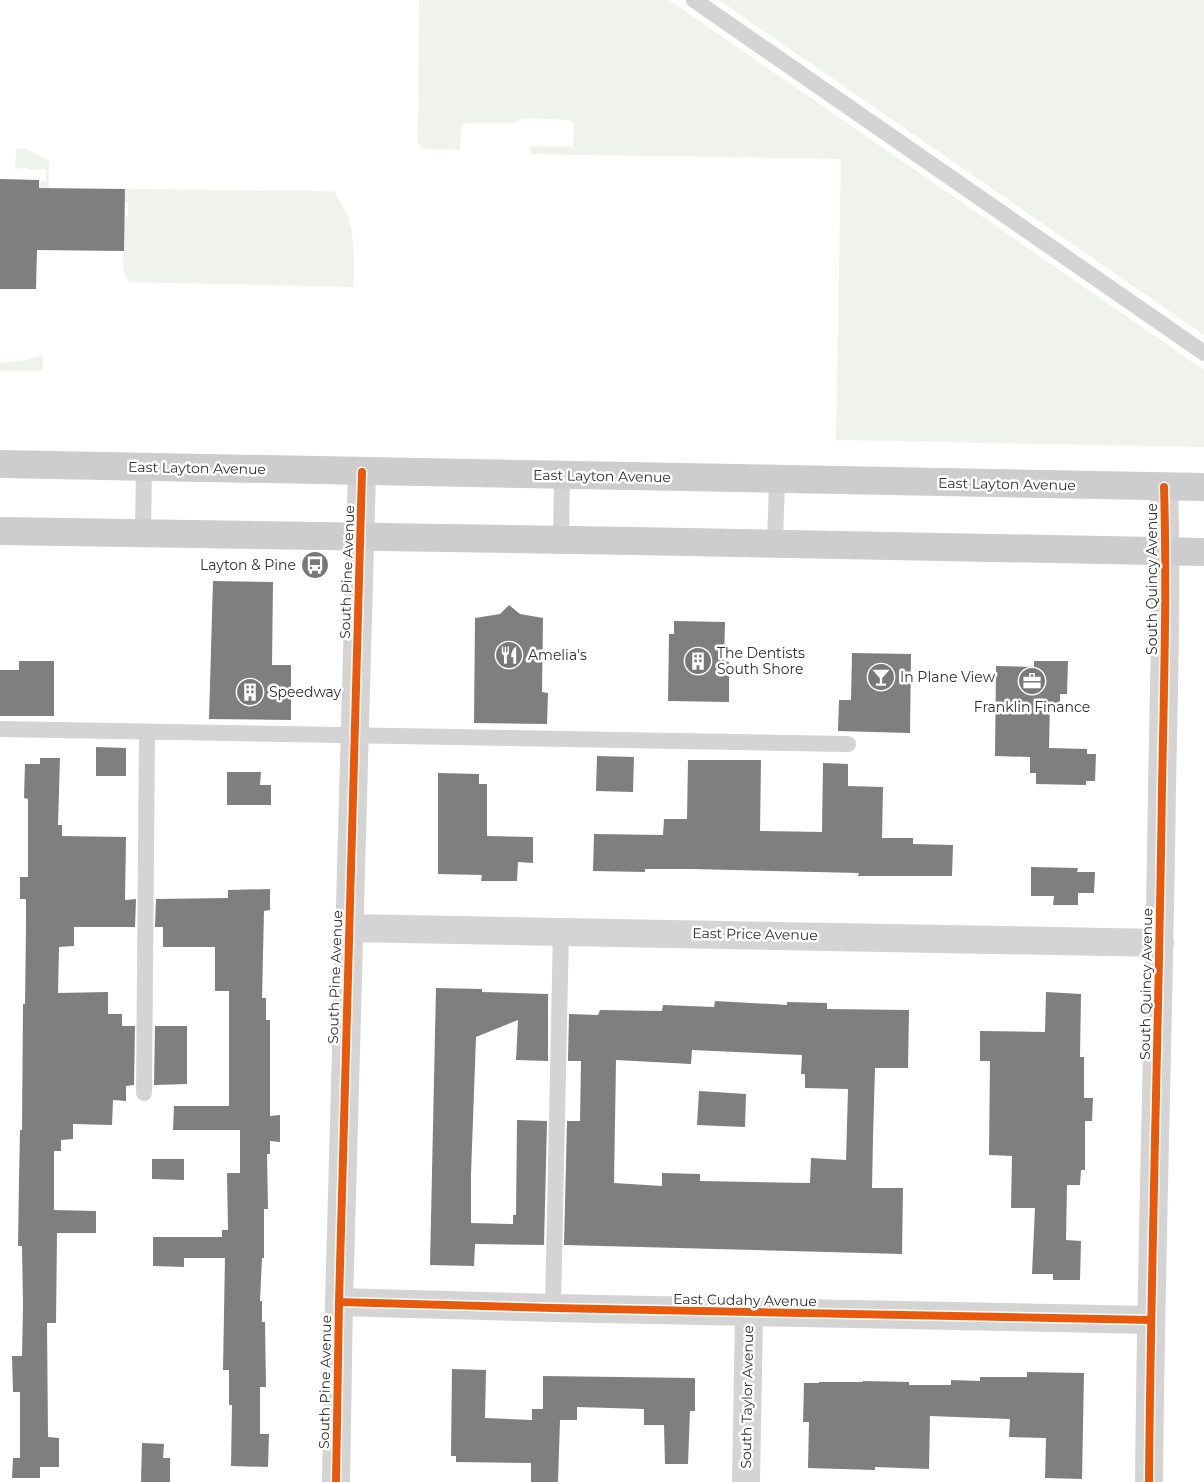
<svg xmlns="http://www.w3.org/2000/svg" width="1204" height="1482" font-family="Montserrat,sans-serif">
<rect width="100%" height="100%" fill="#fff"/>
<path fill="#f0f2ec" d="M 419,0 L 669,0 L 1204,370 L 1204,447 L 836,440 L 841,159 L 531,154 L 531,146 L 573,147 L 574,124 L 569,120 L 527,118 L 522,119 L 515,123 L 465,123 L 461,127 L 460,150 L 424,149 L 418,143 Z
M 719,0 L 1204,0 L 1204,335 Z
M 20,148 C 31,148 39,157 49,161 L 48,226 L 38,226 L 39,180 L 46,182 L 46,171 L 43,169 L 31,170 L 22,167 L 15,170 L 16,150 Z
M 125,189 L 335,191 C 336,200 347,209 349,219 C 355,240 354,265 354,287 L 130,282 L 127,279 L 123,269 L 124,217 L 128,216 L 128,203 L 125,202 Z
M 43,355 L 43,371 L 0,371 L 0,363 L 22,361 Z"/>
<path fill="#7f7f7f" fill-rule="evenodd" d="M 0,179 L 39,180 L 39,188 L 125,189 L 124,251 L 37,250 L 36,289 L 0,289 Z
M 213,581 L 273,582 L 272,665 L 291,665 L 291,720 L 209,719 Z
M 509,605 L 520,614 L 543,618 L 542,692 L 548,693 L 547,724 L 474,723 L 475,618 L 500,614 Z
M 674,621 L 725,622 L 724,661 L 729,662 L 729,702 L 668,701 L 669,634 L 674,634 Z
M 852,653 L 911,654 L 910,733 L 838,731 L 839,700 L 851,700 Z
M 19,661 L 54,661 L 54,716 L 0,716 L 0,670 L 19,670 Z
M 1034,661 L 1068,661 L 1067,694 L 1060,694 L 1060,704 L 1050,704 L 1049,748 L 1087,749 L 1087,754 L 1096,754 L 1095,781 L 1086,781 L 1086,785 L 1036,784 L 1036,773 L 1030,773 L 1030,757 L 995,756 L 996,666 L 1034,667 Z
M 96,747 L 126,748 L 126,776 L 96,776 Z
M 597,756 L 634,757 L 633,792 L 596,791 Z
M 40,758 L 60,758 L 58,825 L 62,825 L 62,836 L 126,837 L 125,900 L 136,899 L 135,927 L 74,927 L 74,946 L 59,947 L 58,993 L 108,992 L 108,1014 L 122,1014 L 122,1026 L 135,1026 L 134,1085 L 126,1086 L 126,1101 L 113,1100 L 112,1125 L 73,1124 L 73,1139 L 61,1140 L 61,1151 L 54,1151 L 54,1210 L 96,1211 L 96,1233 L 57,1233 L 56,1323 L 47,1323 L 48,1437 L 59,1438 L 59,1467 L 40,1467 L 40,1478 L 12,1478 L 13,1458 L 20,1458 L 20,1392 L 13,1392 L 12,1356 L 22,1356 L 23,1306 L 22,1246 L 18,1246 L 19,1181 L 20,1130 L 22,1130 L 23,1004 L 25,1004 L 26,927 L 26,899 L 20,899 L 20,877 L 28,877 L 28,799 L 24,798 L 25,764 L 40,764 Z
M 688,760 L 761,760 L 760,831 L 822,832 L 823,763 L 848,764 L 848,786 L 883,787 L 882,838 L 913,838 L 913,844 L 953,845 L 952,876 L 858,876 L 859,873 L 692,869 L 645,869 L 645,872 L 593,871 L 594,834 L 663,835 L 664,819 L 687,819 Z
M 227,772 L 261,772 L 260,785 L 271,785 L 271,805 L 227,805 Z
M 438,773 L 479,774 L 479,784 L 487,784 L 487,836 L 533,837 L 533,863 L 518,862 L 517,881 L 481,881 L 482,875 L 438,874 Z
M 1031,867 L 1078,868 L 1077,872 L 1095,872 L 1094,893 L 1078,893 L 1078,905 L 1053,905 L 1054,896 L 1031,896 Z
M 270,889 L 270,910 L 264,911 L 262,998 L 266,998 L 266,1020 L 270,1020 L 270,1116 L 280,1115 L 280,1142 L 270,1141 L 270,1154 L 267,1154 L 268,1209 L 264,1209 L 264,1258 L 262,1258 L 260,1301 L 262,1301 L 262,1322 L 265,1322 L 266,1387 L 260,1387 L 260,1434 L 269,1434 L 268,1467 L 231,1466 L 232,1405 L 229,1405 L 229,1370 L 223,1370 L 225,1258 L 184,1258 L 184,1267 L 153,1266 L 153,1237 L 222,1237 L 222,1230 L 228,1230 L 227,1173 L 240,1173 L 240,1130 L 173,1130 L 174,1106 L 229,1106 L 229,991 L 215,991 L 215,947 L 163,947 L 163,927 L 155,927 L 156,899 L 228,898 L 228,890 Z
M 436,988 L 482,989 L 482,992 L 548,994 L 548,1061 L 516,1060 L 518,1020 L 476,1037 L 471,1174 L 471,1223 L 513,1224 L 513,1215 L 516,1215 L 517,1120 L 547,1121 L 544,1245 L 475,1244 L 474,1266 L 430,1265 Z
M 1046,992 L 1081,994 L 1080,1057 L 1084,1057 L 1084,1098 L 1093,1098 L 1092,1121 L 1085,1121 L 1085,1170 L 1081,1170 L 1080,1185 L 1067,1185 L 1066,1240 L 1081,1241 L 1080,1280 L 1053,1280 L 1053,1274 L 1032,1274 L 1035,1208 L 1011,1208 L 1012,1156 L 989,1155 L 990,1061 L 980,1061 L 980,1031 L 1045,1032 Z
M 715,1001 L 787,1005 L 787,1002 L 827,1003 L 827,1009 L 909,1010 L 908,1068 L 875,1068 L 873,1138 L 872,1188 L 903,1188 L 902,1254 L 564,1245 L 567,1121 L 580,1121 L 581,1061 L 568,1061 L 569,1014 L 598,1015 L 600,1010 L 662,1011 L 663,1005 L 714,1007 ZM 692,1050 L 802,1055 L 801,1074 L 805,1074 L 805,1088 L 848,1089 L 846,1160 L 811,1158 L 810,1183 L 700,1181 L 700,1174 L 662,1173 L 662,1186 L 614,1183 L 616,1060 L 691,1064 Z
M 155,1026 L 187,1026 L 187,1084 L 154,1085 Z
M 699,1091 L 746,1094 L 745,1127 L 697,1125 Z
M 152,1159 L 184,1159 L 184,1180 L 152,1179 Z
M 452,1369 L 486,1370 L 485,1418 L 532,1420 L 532,1409 L 543,1409 L 543,1376 L 695,1378 L 695,1411 L 690,1411 L 688,1464 L 665,1464 L 664,1425 L 644,1425 L 644,1409 L 577,1407 L 577,1420 L 560,1420 L 558,1482 L 531,1482 L 531,1463 L 456,1462 L 456,1456 L 451,1456 Z
M 1027,1372 L 1084,1373 L 1082,1479 L 1045,1478 L 1046,1438 L 1009,1437 L 1010,1419 L 930,1416 L 929,1469 L 875,1467 L 875,1470 L 808,1468 L 809,1422 L 803,1422 L 804,1383 L 819,1383 L 819,1382 L 863,1382 L 863,1381 L 909,1382 L 909,1385 L 951,1385 L 951,1380 L 980,1381 L 980,1377 L 1027,1377 Z
M 142,1443 L 164,1444 L 163,1458 L 170,1458 L 170,1482 L 141,1482 Z"/>
<g fill="none" stroke-linecap="round" stroke-linejoin="round">
<path stroke="#d4d4d4" stroke-width="16" d="M 694,0 L 1204,353
M 143,533 L 144,467
M 561,539 L 562,475
M 775,544 L 777,480
M 0,729 L 848,744
M 144,1093 L 147,732
M 553,1308 L 561,930"/>
<path stroke="#d4d4d4" stroke-width="28" d="M 349,928 L 1160,943
M 339,1302 L 553,1308 L 1151,1320
M 336,1482 L 339,1302 L 362,472
M 746,1482 L 749,1312
M 1149,1482 C 1151,1250 1159,1019 1162,787 C 1164,687 1167,587 1164,487"/>
<path stroke="#cdcdcd" stroke-width="28" d="M 0,464 L 1204,487
M 0,531 L 634,541 L 1204,552"/>
<g stroke="#fff" stroke-width="11">
<path id="cycleway" d="M 339,1302 L 553,1308 L 1151,1320
M 336,1482 L 339,1302 L 362,472
M 1149,1482 C 1151,1250 1159,1019 1162,787 C 1164,687 1167,587 1164,487"/>
</g>
<use href="#cycleway" stroke="#e8590c" stroke-width="8"/>
</g>
<defs>
<g id="bus-disc" transform="scale(1.4375)"><circle r="9.5" fill="#787878" stroke="#fff"/><path d="M-5-6H5V4H4V6H2V4H-2V6H-4V4H-5ZM-3.5-4V0h7V-4ZM-3.5 1.2v1.5H-2V1.2ZM2 1.2v1.5H3.5V1.2Z" fill="#fff"/></g>
<g id="restaurant-disc" transform="scale(1.4375)"><circle r="9.5" fill="#787878" stroke="#fff"/><path d="M-5-6h1v4h1v-4h1v4h1v-4h1v5L-1.5 .5V6h-2V.5L-5-1ZM5-6V6H3V1.5H1.5Q1.5-4 5-6Z" fill="#fff"/></g>
<g id="building-disc" transform="scale(1.4375)"><circle r="9.5" fill="#787878" stroke="#fff"/><path d="M-4-6H4V6H1V3H-1V6H-4ZM-2.5-4.3h1.7v1.8h-1.7ZM.8-4.3h1.7v1.8H.8ZM-2.5-1h1.7V.8h-1.7ZM.8-1h1.7V.8H.8Z" fill="#fff"/></g>
<g id="bar-disc" transform="scale(1.4375)"><circle r="9.5" fill="#787878" stroke="#fff"/><path d="M-6-5H6L.8 .8V4.5H3.5V6h-7V4.5H-.8V.8Z" fill="#fff"/></g>
<g id="office-disc" transform="scale(1.4375)"><circle r="9.5" fill="#787878" stroke="#fff"/><path d="M-6-3h4V-5.5h4V-3h4V5H-6ZM-1-4.5V-3h2v-1.5ZM-6 0V1H6V0Z" fill="#fff"/></g>
</defs>
<g fill-rule="evenodd">
<use href="#bus-disc" x="315" y="565"/>
<use href="#restaurant-disc" x="509" y="655"/>
<use href="#building-disc" x="698" y="661"/>
<use href="#bar-disc" x="881" y="677"/>
<use href="#office-disc" x="1032" y="681"/>
<use href="#building-disc" x="250" y="692"/>
</g>
<g text-anchor="middle" dominant-baseline="central" stroke-width="5" stroke-linejoin="round" paint-order="stroke">
<g font-size="14" fill="#2f2f2f" stroke="#fff">
<text transform="translate(197 468) rotate(1)">East Layton Avenue</text>
<text transform="translate(602 476) rotate(1)">East Layton Avenue</text>
<text transform="translate(1007 484) rotate(1)">East Layton Avenue</text>
<text transform="translate(347 572) rotate(-88)">South Pine Avenue</text>
<text transform="translate(1152 579) rotate(-90)">South Quincy Avenue</text>
<text transform="translate(755 934) rotate(1)">East Price Avenue</text>
<text transform="translate(335 977) rotate(-88)">South Pine Avenue</text>
<text transform="translate(1146 984) rotate(-89)">South Quincy Avenue</text>
<text transform="translate(745 1300) rotate(1)">East Cudahy Avenue</text>
<text transform="translate(325 1382) rotate(-89)">South Pine Avenue</text>
<text transform="translate(747 1397) rotate(-89)">South Taylor Avenue</text>
</g>
<g font-size="14" fill="#2f2f2f" stroke="#fff" text-anchor="start">
<text x="296" y="565" text-anchor="end">Layton &amp; Pine</text>
<text x="717" y="653">The Dentists<tspan x="717" dy="16">South Shore</tspan></text>
<text x="528" y="655">Amelia's</text>
<text x="900" y="677">In Plane View</text>
<text x="269" y="692">Speedway</text>
<text x="1032" y="707" text-anchor="middle">Franklin Finance</text>
</g>
</g>
</svg>
